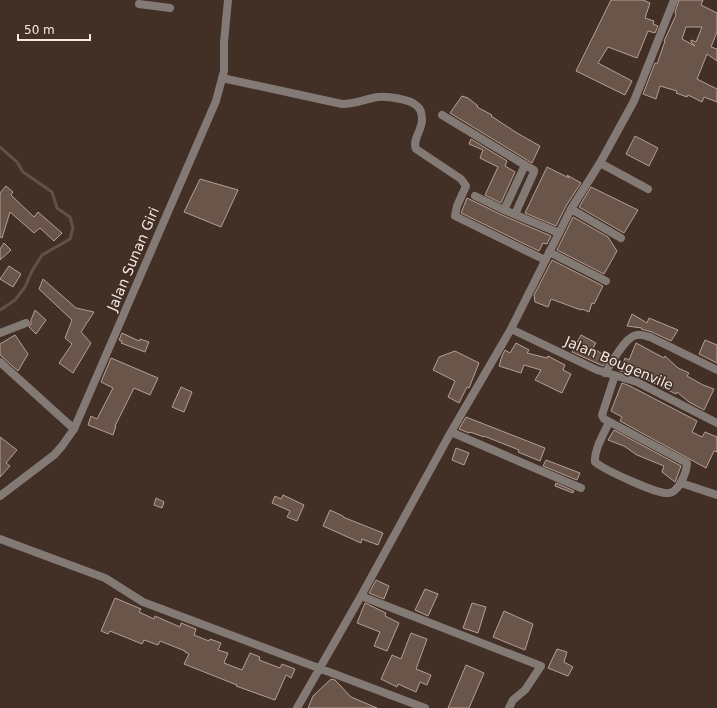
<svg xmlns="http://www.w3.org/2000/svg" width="717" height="708" font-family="'DejaVu Sans',sans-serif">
<rect width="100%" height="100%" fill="#422f26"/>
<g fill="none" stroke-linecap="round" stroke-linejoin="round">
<path stroke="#684f44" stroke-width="3" d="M 0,147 L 17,162 L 23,172 L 52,192 L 57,208 L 70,217 L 73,228 L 70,239 L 42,255 L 32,271 L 25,287 L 15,300 L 0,310"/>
</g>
<path fill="#6a554b" stroke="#b69f93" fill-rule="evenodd" d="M 611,0 L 643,0 L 650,3 L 645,18 L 654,21 L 653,24 L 658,26 L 655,33 L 648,31 L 637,58 L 608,47 L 598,63 L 632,81 L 625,95 L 576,71 Z
M 679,0 L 703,0 L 701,5 L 717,13 L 717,32 L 711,47 L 717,49 L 717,61 L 707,54 L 697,79 L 717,89 L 717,102 L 704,97 L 702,102 L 688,95 L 687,97 L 676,93 L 677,91 L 660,86 L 656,99 L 643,94 L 655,63 L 657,64 L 665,41 L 664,41 L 676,15 L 675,12 ZM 686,27 L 702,27 L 696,42 L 691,40 L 691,42 L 695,46 L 682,39 Z
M 462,96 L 468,98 L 478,106 L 477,107 L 492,115 L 491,116 L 517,133 L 540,146 L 532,163 L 450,113 Z
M 635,136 L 658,148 L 649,166 L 626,154 Z
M 471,139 L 507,161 L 505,166 L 515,172 L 501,203 L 485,195 L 498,167 L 480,158 L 483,150 L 469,144 Z
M 547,167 L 569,178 L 567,175 L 581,183 L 566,206 L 556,226 L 525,213 Z
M 200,179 L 238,190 L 221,227 L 184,212 Z
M 6,186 L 13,192 L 11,195 L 34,217 L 38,212 L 62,233 L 54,241 L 40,228 L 34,233 L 10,212 L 2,238 L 0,237 L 0,193 Z
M 591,187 L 638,210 L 624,233 L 579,207 Z
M 467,198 L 502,215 L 551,236 L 547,244 L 543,243 L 539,251 L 461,213 Z
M 573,217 L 608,237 L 617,251 L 604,274 L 557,250 Z
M 4,243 L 11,250 L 0,260 L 0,249 Z
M 552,260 L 603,286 L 594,304 L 592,303 L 589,312 L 582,309 L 581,310 L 551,299 L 548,307 L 535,302 L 534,295 Z
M 9,266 L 21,274 L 13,287 L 0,279 Z
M 43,279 L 76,308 L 94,312 L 81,332 L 91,343 L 73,373 L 59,363 L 72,344 L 65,338 L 72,320 L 39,289 Z
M 35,310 L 46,320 L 36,334 L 29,327 L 31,324 L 31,320 Z
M 632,314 L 647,323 L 649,318 L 678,330 L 671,341 L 652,332 L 641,329 L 642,328 L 627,326 Z
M 122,333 L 139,341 L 140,339 L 149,342 L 145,352 L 121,343 L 122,341 L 119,340 Z
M 15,335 L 28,354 L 18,371 L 0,355 L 0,344 Z
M 581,335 L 596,343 L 593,348 L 608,358 L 603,366 L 572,352 Z
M 705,340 L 717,345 L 717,363 L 699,354 Z
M 516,343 L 529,350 L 527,353 L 547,358 L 548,356 L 565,365 L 563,370 L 571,374 L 562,393 L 535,380 L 541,370 L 524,365 L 521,373 L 499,366 L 502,356 L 505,350 L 510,353 Z
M 636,343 L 664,358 L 665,356 L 678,368 L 689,373 L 687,376 L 703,385 L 714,389 L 704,410 L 689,402 L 677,392 L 676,394 L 629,371 L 629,373 L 620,371 L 625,358 L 629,360 Z
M 455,351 L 479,363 L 469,388 L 467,387 L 459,403 L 448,397 L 455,381 L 433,370 L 439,357 Z
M 111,358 L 158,378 L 150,395 L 134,388 L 115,426 L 116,426 L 113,435 L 88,425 L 91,416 L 97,419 L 113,388 L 101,382 Z
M 622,383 L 630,386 L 697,421 L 692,432 L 702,437 L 705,432 L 717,437 L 717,452 L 714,451 L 706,468 L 620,421 L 622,417 L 611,411 Z
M 181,387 L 192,392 L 184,412 L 172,407 Z
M 466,417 L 545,448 L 540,461 L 518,452 L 519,450 L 484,436 L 484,437 L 470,432 L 469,433 L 459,429 Z
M 614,430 L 681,466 L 675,482 L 662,472 L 664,466 L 637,455 L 624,446 L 608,440 Z
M 0,437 L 17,450 L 6,463 L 10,466 L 0,477 Z
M 456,448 L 469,453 L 464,465 L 452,460 Z
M 546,460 L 580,473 L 577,480 L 543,466 Z
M 556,483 L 574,491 L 573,493 L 555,486 Z
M 283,495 L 304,505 L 297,521 L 287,517 L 290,511 L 272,503 L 275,496 L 281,499 Z
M 156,498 L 164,502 L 162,508 L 154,505 Z
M 330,510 L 343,516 L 343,517 L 383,533 L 378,545 L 362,539 L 361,543 L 323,526 Z
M 376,580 L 389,586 L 384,599 L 369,593 Z
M 425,589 L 438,594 L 428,616 L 415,610 Z
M 115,598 L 141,609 L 139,612 L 154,619 L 155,616 L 180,627 L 181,623 L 196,629 L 194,635 L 209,641 L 210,639 L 221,643 L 218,650 L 228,653 L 224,663 L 242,670 L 250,653 L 260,657 L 259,660 L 280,668 L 282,664 L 295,669 L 291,678 L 286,675 L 275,700 L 250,691 L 236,686 L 237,685 L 184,664 L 189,654 L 185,652 L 185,651 L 160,641 L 158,645 L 144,640 L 142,644 L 110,631 L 108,634 L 101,631 Z
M 365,603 L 386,613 L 385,616 L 399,623 L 387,651 L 374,646 L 380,632 L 357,623 Z
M 472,603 L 486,607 L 478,633 L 463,628 Z
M 504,611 L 533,624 L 525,650 L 493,637 Z
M 411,633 L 427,639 L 416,669 L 431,675 L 427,685 L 420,682 L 416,692 L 398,684 L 397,687 L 381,679 L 392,655 L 401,659 Z
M 557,649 L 567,652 L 564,662 L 573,667 L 568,676 L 548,668 Z
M 466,665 L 484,673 L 469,708 L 448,708 Z
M 331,679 L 335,680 L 351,697 L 377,708 L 308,708 L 313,696 Z"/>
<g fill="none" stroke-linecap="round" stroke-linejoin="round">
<path stroke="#847a75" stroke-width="8" d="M 139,4 L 170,8
M 222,78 L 342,104 C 357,104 364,99 378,97 C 387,96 410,99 417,106 C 421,109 422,115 422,120 C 422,130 412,140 416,149 L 461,179 L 466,186 L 457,206 L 455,216 L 545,260
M 442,115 L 525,165 L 504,210 L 559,233
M 600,163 L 648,189
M 475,196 L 504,210
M 571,209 L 621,238
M 515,214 L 534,172 L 534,170 L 525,165
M 549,252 L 606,281
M 511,329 L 597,370 L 637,382 L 717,423
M 0,333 L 26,323
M 0,362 L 74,429
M 605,373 C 612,363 625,336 637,335 C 641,334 646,336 650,337 L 717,370
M 609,422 C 604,434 594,449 595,462 C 605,470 658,495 669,493 C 679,492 687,471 687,463 L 604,419 L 602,415 L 615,375
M 451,432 L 581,488
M 681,483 L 717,495
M 0,539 L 105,578 L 143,602 L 425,708
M 361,596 L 541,666 L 525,690 L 513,700 L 509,708
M 297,708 L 361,596 L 451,432 L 511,329 L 571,209 L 600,163 L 634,101 L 674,0"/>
<path stroke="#847a75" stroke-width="8" d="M 0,496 L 54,455 L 62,446 L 74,429 L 216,101 L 224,71 L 224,42 L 228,0"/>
</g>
<g text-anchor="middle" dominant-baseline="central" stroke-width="3" stroke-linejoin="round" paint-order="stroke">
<g font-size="14" fill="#f5e9e3" stroke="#422f26">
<text transform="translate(133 259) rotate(-67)">Jalan Sunan Giri</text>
<text transform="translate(619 363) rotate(23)">Jalan Bougenvile</text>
</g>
</g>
<path d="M18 34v6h72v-6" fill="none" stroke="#f5e9e3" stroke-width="2"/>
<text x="24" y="34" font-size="12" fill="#f5e9e3" stroke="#422f26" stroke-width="3" paint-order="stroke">50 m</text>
</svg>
